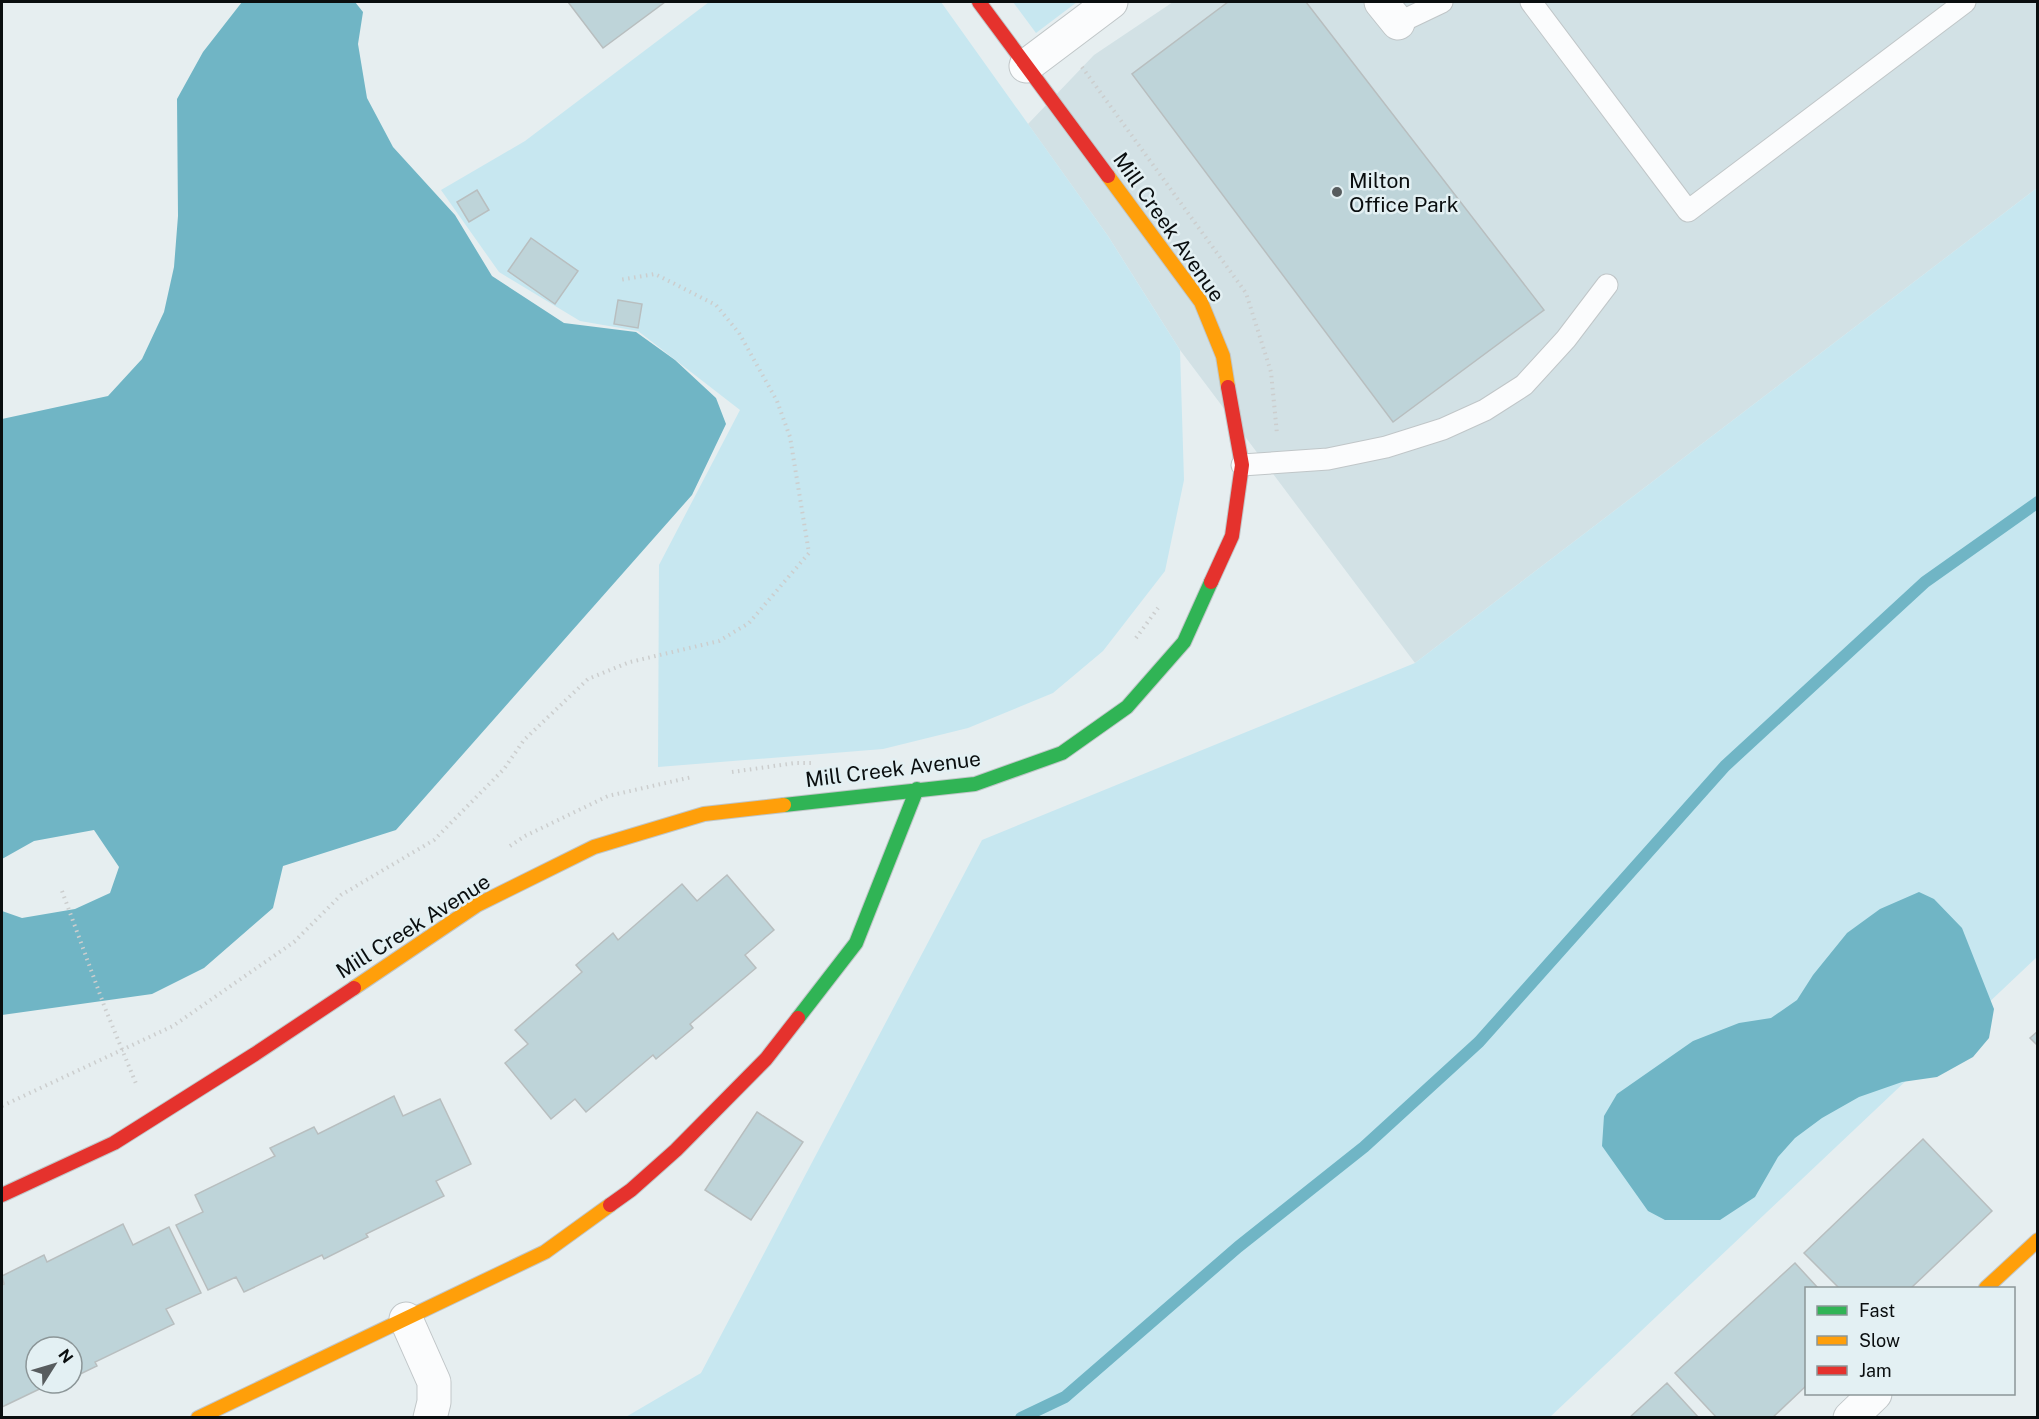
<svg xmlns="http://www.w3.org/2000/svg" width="2039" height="1419" font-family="'Public Sans',sans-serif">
<rect width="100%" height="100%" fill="#e6eef0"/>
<path fill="#d2e1e5" d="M 1173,2 L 2037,2 L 2037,188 L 1415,663 L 1180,350 L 1108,236 L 1028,124 L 1094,55 Z"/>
<path fill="#c7e7f0" d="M 709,2 L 941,2 L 1108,236 L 1180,350 L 1184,480 L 1165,571 L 1103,651 L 1053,693 L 968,728 L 883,749 L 658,767 L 659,565 L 740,410 L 638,331 L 580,321 L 499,272 L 441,190 L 525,141 Z
M 1013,2 L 1077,2 L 1036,33 Z
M 2037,188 L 2037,957 L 1550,1417 L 624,1418 L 701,1373 L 982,840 L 1415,663 Z"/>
<path fill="#70b5c5" d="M 242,2 L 355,2 L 363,12 L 358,44 L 367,98 L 393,147 L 455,215 L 492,276 L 564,323 L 636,332 L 675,360 L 716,398 L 726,424 L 692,495 L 396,830 L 283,866 L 273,908 L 204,968 L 152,994 L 2,1015 L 2,911 L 22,918 L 75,909 L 110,893 L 119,867 L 94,830 L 34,841 L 2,859 L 2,419 L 108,396 L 142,359 L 164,312 L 174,267 L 178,216 L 177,99 L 203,52 Z
M 1919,892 L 1934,899 L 1962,928 L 1994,1009 L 1989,1038 L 1973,1057 L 1937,1077 L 1902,1082 L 1859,1097 L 1822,1118 L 1795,1138 L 1778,1157 L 1755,1197 L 1720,1220 L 1665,1220 L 1648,1211 L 1602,1146 L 1604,1116 L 1617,1094 L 1693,1041 L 1739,1023 L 1771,1018 L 1797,1000 L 1813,975 L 1847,933 L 1880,909 Z"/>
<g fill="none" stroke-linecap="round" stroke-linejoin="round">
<path stroke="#70b5c5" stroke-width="12" d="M 1021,1418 L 1065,1397 L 1238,1247 L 1364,1147 L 1479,1042 L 1725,766 L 1925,582 L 2038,502"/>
</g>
<path fill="#bed4d9" stroke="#b8bebf" stroke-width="1.5" d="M 568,2 L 665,2 L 603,48 Z
M 1228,2 L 1306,2 L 1544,310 L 1393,422 L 1132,74 Z
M 477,190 L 489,210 L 469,222 L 457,202 Z
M 531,238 L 578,271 L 555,304 L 508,271 Z
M 618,300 L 642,304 L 638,328 L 614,324 Z
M 727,875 L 774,930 L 745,955 L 756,968 L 690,1024 L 693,1028 L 656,1059 L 653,1055 L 586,1112 L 575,1099 L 551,1119 L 505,1063 L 528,1044 L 515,1030 L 582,972 L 576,965 L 613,933 L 618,940 L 682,884 L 697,901 Z
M 2038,1031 L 2038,1046 L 2030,1038 Z
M 394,1096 L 403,1116 L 440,1099 L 471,1164 L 436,1181 L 444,1196 L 366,1234 L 368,1237 L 324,1259 L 322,1255 L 244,1292 L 236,1277 L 208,1290 L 176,1225 L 203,1212 L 195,1195 L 275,1156 L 270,1148 L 314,1127 L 318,1134 Z
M 757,1112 L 803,1142 L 751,1220 L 705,1190 Z
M 1923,1139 L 1992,1211 L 1911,1288 L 1839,1288 L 1804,1253 Z
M 123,1224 L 133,1245 L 169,1227 L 201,1293 L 166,1309 L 174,1324 L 95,1362 L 97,1366 L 72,1378 L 72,1347 L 36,1347 L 36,1383 L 52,1383 L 2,1407 L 2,1285 L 4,1284 L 2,1276 L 44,1255 L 47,1262 Z
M 1795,1263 L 1818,1288 L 1806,1288 L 1806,1386 L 1772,1418 L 1717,1418 L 1675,1373 Z
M 1667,1383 L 1699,1418 L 1629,1418 Z"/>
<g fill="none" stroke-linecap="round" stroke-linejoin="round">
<g stroke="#c0c6c8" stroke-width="23">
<path id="lane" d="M 1531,2 L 1688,211 L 1965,2
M 1398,23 L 1442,2
M 1242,465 L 1328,459 L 1386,447 L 1443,429 L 1485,410 L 1524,385 L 1566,339 L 1607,285"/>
</g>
<g stroke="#c0c6c8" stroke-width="35">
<path id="street" d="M 1381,2 L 1398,23
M 1026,66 L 1111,2
M 406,1319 L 434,1382 L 434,1402 L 430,1418
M 1850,1418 L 1875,1394"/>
</g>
<g stroke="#c0c6c8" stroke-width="16">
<path id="fast" d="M 784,805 L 975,784 L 1062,753 L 1127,707 L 1184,642 L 1211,582
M 798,1018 L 856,943 L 917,789"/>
</g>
<g stroke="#c0c6c8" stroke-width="16">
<path id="slow" d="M 1108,176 L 1201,302 L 1223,356 L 1228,387
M 354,988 L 477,905 L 594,847 L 704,814 L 784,805
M 1986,1288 L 2038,1240
M 198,1418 L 545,1252 L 610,1205"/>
</g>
<g stroke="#c0c6c8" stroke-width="16">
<path id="jam" d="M 979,2 L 1108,176
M 1211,582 L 1232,536 L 1242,465 L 1228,387
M 2,1195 L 114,1143 L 255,1054 L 354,988
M 610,1205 L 631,1190 L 676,1150 L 766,1059 L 798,1018"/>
</g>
<path stroke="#cccece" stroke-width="4" stroke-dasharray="1.5 4.5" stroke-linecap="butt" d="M 1082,67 L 1246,293 L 1271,372 L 1277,434
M 1136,638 L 1158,608
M 732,772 L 795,763 L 814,763
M 510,846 L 525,836 L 608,796 L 692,777
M 62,891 L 105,1008 L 137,1086
M 2,1106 L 173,1026 L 294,942 L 341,895 L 434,840 L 504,769 L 524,740 L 588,679 L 630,662 L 719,641 L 749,623 L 809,553 L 790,437 L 777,401 L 739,333 L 716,305 L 655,274 L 619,280"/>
<use href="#lane" stroke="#fbfcfd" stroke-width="21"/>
<use href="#street" stroke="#fbfcfd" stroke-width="33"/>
<use href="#fast" stroke="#30b455" stroke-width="14"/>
<use href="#slow" stroke="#ff9f0a" stroke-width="14"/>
<use href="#jam" stroke="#e5322d" stroke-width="14"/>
</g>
<circle fill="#575c5e" stroke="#e3f0f3" stroke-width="2" cx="1337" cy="192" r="6"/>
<g text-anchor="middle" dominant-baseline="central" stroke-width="5" stroke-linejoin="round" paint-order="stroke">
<g font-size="21" fill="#0a0e0f" stroke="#e3f0f3" text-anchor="start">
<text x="1349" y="180">Milton<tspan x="1349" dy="24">Office Park</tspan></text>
</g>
<g font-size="21" fill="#0a0e0f" stroke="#e3f0f3">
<text transform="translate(1169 227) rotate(55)">Mill Creek Avenue</text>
<text transform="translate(893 769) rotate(-7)">Mill Creek Avenue</text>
<text transform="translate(413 926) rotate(-32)">Mill Creek Avenue</text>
</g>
</g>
<rect width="2039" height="1419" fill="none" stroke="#0a0e0f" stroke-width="6"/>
<rect x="1805" y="1287" width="210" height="108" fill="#e3f0f3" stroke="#8c9698" stroke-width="1.5"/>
<rect x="1817" y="1306" width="30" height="9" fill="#30b455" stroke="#8c9698" stroke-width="1.5"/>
<text x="1859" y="1317" font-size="18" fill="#0a0e0f">Fast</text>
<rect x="1817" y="1336" width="30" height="9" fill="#ff9f0a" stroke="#8c9698" stroke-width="1.5"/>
<text x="1859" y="1347" font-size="18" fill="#0a0e0f">Slow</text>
<rect x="1817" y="1366" width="30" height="9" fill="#e5322d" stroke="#8c9698" stroke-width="1.5"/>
<text x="1859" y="1377" font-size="18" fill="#0a0e0f">Jam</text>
<g transform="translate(54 1365) rotate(53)"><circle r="28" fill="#e3f0f3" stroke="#8c9698" stroke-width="1.5"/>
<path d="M0-4.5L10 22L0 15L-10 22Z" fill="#575c5e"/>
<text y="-9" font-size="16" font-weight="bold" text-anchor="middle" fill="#0a0e0f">N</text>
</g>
</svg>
